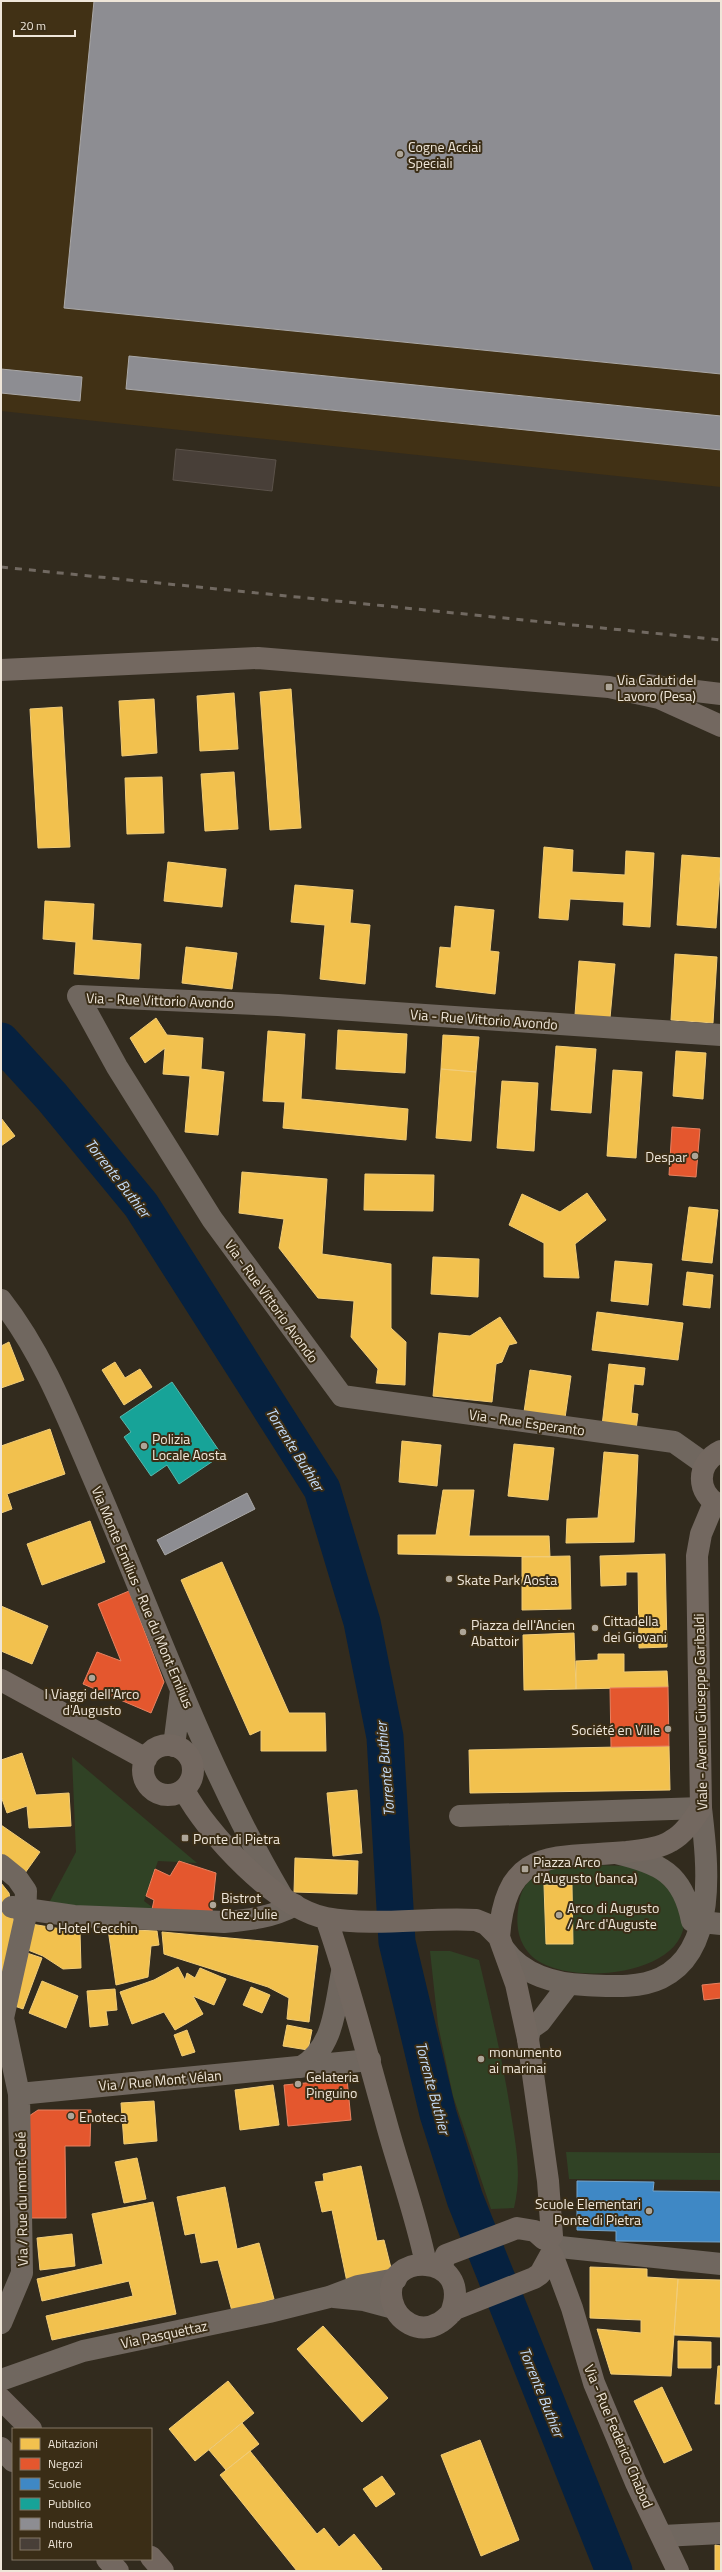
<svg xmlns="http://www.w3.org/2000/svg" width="722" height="2572" font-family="'Titillium Web',sans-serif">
<rect width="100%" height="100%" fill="#322b1e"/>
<path fill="#413115" d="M 1,1 L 721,1 L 721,487 L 1,411 Z"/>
<path fill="#304225" d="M 72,1757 L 197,1863 L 158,1861 L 144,1901 L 152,1907 L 148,1928 L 42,1916 L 76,1852 Z
M 583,1865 L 635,1866 L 672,1887 C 676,1898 685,1915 684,1925 C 677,1980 554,1987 528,1952 C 516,1937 516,1920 519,1903 C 524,1869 555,1869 583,1865 Z
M 430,1951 L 450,1951 L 479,1960 C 491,2011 503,2062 511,2114 C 516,2146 522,2175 514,2208 L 491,2209 L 453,2096 L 438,2025 Z
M 566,2152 L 721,2153 L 721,2180 L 569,2179 Z"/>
<path fill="#f2c14e" stroke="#f1cc78" d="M 291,689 L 301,828 L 270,830 L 260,692 Z
M 234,693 L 238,749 L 200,751 L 197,696 Z
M 154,699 L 157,753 L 122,756 L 119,701 Z
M 62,707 L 70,847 L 38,848 L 30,709 Z
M 234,772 L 238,829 L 205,831 L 201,774 Z
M 162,777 L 164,833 L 127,834 L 125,778 Z
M 544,847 L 573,850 L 572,872 L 625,875 L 626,851 L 654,853 L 650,927 L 623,925 L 624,902 L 570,899 L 568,920 L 539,918 Z
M 682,855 L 721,858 L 716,928 L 677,925 Z
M 168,862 L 226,869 L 222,907 L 164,901 Z
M 295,885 L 353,890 L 350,923 L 370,925 L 365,984 L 320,979 L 325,925 L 291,922 Z
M 45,901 L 94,904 L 92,940 L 141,944 L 139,979 L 74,974 L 76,942 L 43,939 Z
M 455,906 L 494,910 L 490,951 L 499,952 L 495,994 L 436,987 L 440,947 L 451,948 Z
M 186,947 L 237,953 L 232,989 L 182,983 Z
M 675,954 L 717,957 L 713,1023 L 671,1020 Z
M 579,961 L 615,964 L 610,1018 L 575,1015 Z
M 156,1018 L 167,1035 L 203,1038 L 201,1069 L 224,1072 L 218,1135 L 185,1132 L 190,1076 L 163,1074 L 165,1048 L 145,1063 L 130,1038 Z
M 338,1030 L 407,1034 L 405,1073 L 336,1069 Z
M 268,1031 L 305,1034 L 301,1099 L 408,1109 L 406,1140 L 283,1128 L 285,1102 L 263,1101 Z
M 443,1035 L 479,1037 L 476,1072 L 441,1069 Z
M 556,1046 L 596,1049 L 591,1113 L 551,1110 Z
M 676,1051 L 706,1053 L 703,1099 L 673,1096 Z
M 441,1069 L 476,1072 L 471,1141 L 436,1138 Z
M 613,1070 L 642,1072 L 636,1158 L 607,1156 Z
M 502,1081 L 538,1083 L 534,1151 L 497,1148 Z
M 1,1118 L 15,1136 L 1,1146 Z
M 242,1172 L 327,1179 L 322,1254 L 391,1264 L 391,1328 L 406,1342 L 405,1385 L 376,1383 L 378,1369 L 351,1337 L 354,1301 L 318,1298 L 279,1248 L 284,1219 L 239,1213 Z
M 365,1174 L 434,1175 L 433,1211 L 364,1210 Z
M 587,1193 L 606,1220 L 575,1244 L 579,1278 L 544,1277 L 544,1243 L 509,1225 L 522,1194 L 560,1212 Z
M 689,1207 L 718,1210 L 712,1263 L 682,1260 Z
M 433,1257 L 479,1259 L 478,1297 L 431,1294 Z
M 615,1261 L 652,1264 L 648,1305 L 611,1301 Z
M 687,1272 L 713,1275 L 710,1308 L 683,1305 Z
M 597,1312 L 683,1323 L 678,1360 L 592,1350 Z
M 500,1317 L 517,1343 L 509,1345 L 502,1362 L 496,1364 L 492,1402 L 433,1396 L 439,1333 L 470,1336 Z
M 9,1342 L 24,1380 L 1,1388 L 1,1346 Z
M 115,1362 L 125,1378 L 140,1369 L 152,1387 L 124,1405 L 102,1370 Z
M 609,1364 L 645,1368 L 643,1385 L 634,1384 L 631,1413 L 638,1414 L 636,1430 L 602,1426 Z
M 530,1370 L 571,1376 L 565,1418 L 524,1412 Z
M 50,1429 L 65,1474 L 7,1494 L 12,1509 L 1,1513 L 1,1446 Z
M 402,1441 L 441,1445 L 437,1486 L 399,1482 Z
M 514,1444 L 554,1448 L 548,1500 L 508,1496 Z
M 604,1452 L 638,1455 L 634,1542 L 566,1543 L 567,1519 L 598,1518 Z
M 443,1490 L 474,1490 L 469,1536 L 549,1536 L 550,1557 L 398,1554 L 398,1535 L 436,1535 Z
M 90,1521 L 105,1562 L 42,1585 L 27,1544 Z
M 665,1554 L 667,1647 L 639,1648 L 638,1572 L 626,1572 L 626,1585 L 601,1586 L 600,1556 Z
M 570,1556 L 571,1609 L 522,1610 L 522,1557 Z
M 222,1562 L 289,1713 L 325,1713 L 326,1751 L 261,1751 L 261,1730 L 250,1735 L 181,1580 Z
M 1,1606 L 48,1626 L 32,1664 L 1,1651 Z
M 574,1633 L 576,1689 L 524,1690 L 523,1635 Z
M 598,1654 L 624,1654 L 624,1672 L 667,1671 L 668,1687 L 576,1689 L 576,1661 L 598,1660 Z
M 669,1746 L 670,1790 L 470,1793 L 469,1750 Z
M 22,1753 L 36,1795 L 69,1793 L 71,1826 L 29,1828 L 27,1806 L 7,1813 L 1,1796 L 1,1760 Z
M 357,1790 L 362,1853 L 333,1856 L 327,1793 Z
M 1,1825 L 40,1852 L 25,1873 L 1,1856 Z
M 295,1858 L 358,1861 L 357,1894 L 294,1892 Z
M 1,1883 L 9,1893 L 12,1910 L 1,1910 Z
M 544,1885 L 572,1885 L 573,1944 L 546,1944 Z
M 1,1910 L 12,1910 L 15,1932 L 9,1975 L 1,1974 Z
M 31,1924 L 80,1932 L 81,1968 L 63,1969 L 43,1956 L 23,1948 Z
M 108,1929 L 157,1931 L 159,1945 L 151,1946 L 148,1977 L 116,1985 Z
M 162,1932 L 318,1946 L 309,2022 L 287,2019 L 289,1998 L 268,1987 L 164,1954 Z
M 27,1953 L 42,1958 L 23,2009 L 9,2004 Z
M 178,1967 L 185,1980 L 187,1973 L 195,1978 L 200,1968 L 226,1979 L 214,2005 L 193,1996 L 203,2014 L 175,2030 L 164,2012 L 132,2024 L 120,1992 L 154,1980 Z
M 42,1981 L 78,1996 L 66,2028 L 29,2013 Z
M 251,1987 L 270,1995 L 262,2013 L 243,2005 Z
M 115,1989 L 117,2010 L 106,2011 L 108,2025 L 90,2027 L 87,1991 Z
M 287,2025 L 312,2030 L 308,2050 L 283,2046 Z
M 187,2030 L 195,2052 L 182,2056 L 174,2035 Z
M 273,2085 L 279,2125 L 240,2130 L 235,2090 Z
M 154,2101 L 157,2141 L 124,2144 L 121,2103 Z
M 137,2158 L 146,2199 L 124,2203 L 115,2162 Z
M 361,2166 L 377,2241 L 384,2240 L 392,2272 L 347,2282 L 332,2210 L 322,2212 L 315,2182 L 324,2181 L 323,2174 Z
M 225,2187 L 237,2249 L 259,2243 L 274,2299 L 232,2311 L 218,2260 L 201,2263 L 195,2233 L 185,2235 L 177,2197 Z
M 153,2202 L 176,2314 L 52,2340 L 46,2316 L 133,2296 L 129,2281 L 42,2301 L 37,2279 L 103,2264 L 92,2214 Z
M 72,2234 L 75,2266 L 40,2270 L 37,2238 Z
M 590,2267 L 647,2269 L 647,2277 L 678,2279 L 671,2376 L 611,2374 L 597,2329 L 641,2333 L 641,2320 L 590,2318 Z
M 678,2279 L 721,2280 L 721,2337 L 674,2335 Z
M 323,2326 L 388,2398 L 362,2422 L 297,2349 Z
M 678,2341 L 711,2342 L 711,2368 L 678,2368 Z
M 718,2366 L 721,2366 L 721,2404 L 715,2404 Z
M 228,2381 L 254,2413 L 195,2461 L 169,2429 Z
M 662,2387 L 692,2450 L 664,2463 L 634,2401 Z
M 242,2423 L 259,2444 L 226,2470 L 209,2450 Z
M 480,2440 L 519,2540 L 481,2556 L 441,2455 Z
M 250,2451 L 317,2534 L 324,2528 L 339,2547 L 354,2534 L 382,2569 L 379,2571 L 297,2571 L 220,2475 Z
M 382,2476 L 395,2494 L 376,2507 L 363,2489 Z
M 715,2545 L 721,2546 L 721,2571 L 715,2571 Z"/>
<path fill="#e4572e" stroke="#e78261" d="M 672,1127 L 700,1129 L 696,1177 L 669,1175 Z
M 129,1591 L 164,1682 L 151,1713 L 83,1684 L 97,1652 L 121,1661 L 98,1604 Z
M 668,1687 L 669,1746 L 611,1747 L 610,1688 Z
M 179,1861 L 216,1873 L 211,1921 L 151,1914 L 154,1900 L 146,1896 L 155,1869 L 170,1876 Z
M 721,1983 L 721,1998 L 704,2000 L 702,1985 Z
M 347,2079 L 351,2120 L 288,2126 L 284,2085 Z
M 38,2110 L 91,2110 L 90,2146 L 65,2146 L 66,2218 L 29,2218 L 26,2118 Z"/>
<path fill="#3f88c5" stroke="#74a4cb" d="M 577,2181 L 654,2182 L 653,2191 L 721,2192 L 721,2242 L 616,2241 L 616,2231 L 577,2230 Z"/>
<path fill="#17a398" stroke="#58b7ac" d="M 172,1382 L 222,1455 L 179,1484 L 167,1465 L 151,1476 L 124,1437 L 131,1432 L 120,1417 Z"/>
<path fill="#8d8d92" stroke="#aaa8a7" d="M 94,1 L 721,1 L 721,374 L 64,308 Z
M 129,356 L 721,416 L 721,450 L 126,389 Z
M 1,369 L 82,377 L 80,401 L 1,393 Z
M 247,1493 L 255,1509 L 165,1555 L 157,1540 Z"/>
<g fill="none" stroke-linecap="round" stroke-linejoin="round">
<path stroke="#06213f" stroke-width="37" d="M 1,1041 L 52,1097 L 141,1205 L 322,1489 L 362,1622 L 385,1737 L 397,1942 L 438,2114 L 465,2199 L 614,2571"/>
</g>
<path fill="#483f38" stroke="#5b524a" d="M 176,449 L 276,460 L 272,491 L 173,480 Z"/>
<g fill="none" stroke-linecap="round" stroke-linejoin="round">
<path stroke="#70675f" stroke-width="22" d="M 1,1300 C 45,1356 71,1427 99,1491 C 157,1627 206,1768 282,1896
M 705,1464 L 674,1442 L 342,1396 L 212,1219 L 117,1067 L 78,996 L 278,1005 L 721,1035
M 174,1746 L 181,1691
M 460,1816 L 701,1808 C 707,1860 719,1950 661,1978 C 638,1989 609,1986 585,1985 C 556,1984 522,1975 504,1949
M 616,1853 C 659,1863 683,1873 692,1921 L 721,1924
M 1,1865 L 17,1878 L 26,1891 L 25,1919 L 3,2018 L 19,2094 L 22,2273 L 1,2323
M 12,1907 L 74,1916 L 224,1922 C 249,1920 273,1917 295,1905
M 528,2039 L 530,2029 L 540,2022 L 568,1985
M 301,2067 C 334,2048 335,2007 342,1972
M 19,2094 L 370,2060
M 560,2247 L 721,2264
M 334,2297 L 364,2300 L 394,2308
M 1,2380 L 83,2351 L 269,2312 L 329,2297 L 358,2286 L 396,2279
M 663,2536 L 721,2533"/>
<path stroke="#736860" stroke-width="22" d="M 1,670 L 258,658 L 609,687 L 659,698 L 721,726
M 646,685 L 721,694
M 721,1451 C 696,1463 695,1494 721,1506
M 1,1680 L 146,1759
M143 1770a25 25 0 1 1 50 0a25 25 0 1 1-50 0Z
M 184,1790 C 207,1834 277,1908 326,1918 C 375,1927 427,1917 476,1920 L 486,1924 L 499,1937 L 516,1984 L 528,2039 L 548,2181 L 552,2236
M 326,1918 C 349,1983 366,2051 385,2118 C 398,2167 416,2214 426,2264
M 499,1937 C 506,1845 554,1859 627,1852 C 641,1850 658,1849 671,1841 C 684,1834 693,1820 701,1808 L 697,1556 L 701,1534 L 714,1503
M 552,2254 L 572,2308 L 594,2383 L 636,2483 L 678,2571
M 440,2269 L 446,2255 L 517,2228 L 535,2231 L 544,2239
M 451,2313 C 475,2251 380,2251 392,2301 C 397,2321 419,2335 439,2323 C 445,2320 450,2314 455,2309 L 534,2278 L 540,2274 L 551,2254
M 1,2448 L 13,2461
M 107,2559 L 118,2571"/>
<path stroke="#72665e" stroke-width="22" d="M 1,2399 L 31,2429
M 151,2557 L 163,2571"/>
<path stroke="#716961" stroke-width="3" stroke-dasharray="7 7" stroke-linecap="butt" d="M 1,567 L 721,640"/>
</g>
<g fill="#ada598" stroke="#3a2d16" stroke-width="1.5">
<circle cx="400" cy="154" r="4"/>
<rect x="605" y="683" width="8" height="8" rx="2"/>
<circle cx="695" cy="1156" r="4"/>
<circle cx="144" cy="1446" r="4"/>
<circle cx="449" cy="1579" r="4"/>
<circle cx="595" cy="1628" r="4"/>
<circle cx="463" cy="1632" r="4"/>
<circle cx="92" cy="1678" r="4"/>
<circle cx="668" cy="1729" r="4"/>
<rect x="181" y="1834" width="8" height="8" rx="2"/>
<rect x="521" y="1865" width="8" height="8" rx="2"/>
<circle cx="213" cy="1905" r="4"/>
<circle cx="559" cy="1915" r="4"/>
<circle cx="50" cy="1927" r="4"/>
<circle cx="481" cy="2059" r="4"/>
<circle cx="298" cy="2084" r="4"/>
<circle cx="71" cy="2116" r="4"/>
<circle cx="649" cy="2211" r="4"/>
</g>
<g text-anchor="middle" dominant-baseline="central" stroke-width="4" stroke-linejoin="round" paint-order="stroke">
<g font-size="14" fill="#efe6d9" stroke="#3a2d16" text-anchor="start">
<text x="408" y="146">Cogne Acciai<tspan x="408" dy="16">Speciali</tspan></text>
<text x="617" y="679">Via Caduti del<tspan x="617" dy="16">Lavoro (Pesa)</tspan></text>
<text x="687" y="1156" text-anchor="end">Despar</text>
<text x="152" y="1438">Polizia<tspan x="152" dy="16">Locale Aosta</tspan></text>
<text x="457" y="1579">Skate Park Aosta</text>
<text x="603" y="1620">Cittadella<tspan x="603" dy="16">dei Giovani</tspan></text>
<text x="471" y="1624">Piazza dell'Ancien<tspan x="471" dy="16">Abattoir</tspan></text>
<text x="92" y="1693" text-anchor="middle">I Viaggi dell'Arco<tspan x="92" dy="16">d'Augusto</tspan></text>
<text x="660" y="1729" text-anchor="end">Société en Ville</text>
<text x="193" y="1838">Ponte di Pietra</text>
<text x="533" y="1861">Piazza Arco<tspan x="533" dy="16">d'Augusto (banca)</tspan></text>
<text x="221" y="1897">Bistrot<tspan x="221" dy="16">Chez Julie</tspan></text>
<text x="567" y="1907">Arco di Augusto<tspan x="567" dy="16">/ Arc d'Auguste</tspan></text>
<text x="58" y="1927">Hotel Cecchin</text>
<text x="489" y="2051">monumento<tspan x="489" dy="16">ai marinai</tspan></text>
<text x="306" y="2076">Gelateria<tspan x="306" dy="16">Pinguino</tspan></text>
<text x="79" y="2116">Enoteca</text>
<text x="641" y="2203" text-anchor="end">Scuole Elementari<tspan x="641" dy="16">Ponte di Pietra</tspan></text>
</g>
<g font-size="14" fill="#efe6d9" stroke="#3a2d16">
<text transform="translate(160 1000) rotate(2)">Via - Rue Vittorio Avondo</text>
<text transform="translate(484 1019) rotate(4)">Via - Rue Vittorio Avondo</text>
<text transform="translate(272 1301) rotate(54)">Via - Rue Vittorio Avondo</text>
<text transform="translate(527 1422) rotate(8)">Via - Rue Esperanto</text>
<text transform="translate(143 1597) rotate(67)">Via Monte Emilius - Rue du Mont Emilius</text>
<text transform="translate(700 1712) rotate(-91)">Viale - Avenue Giuseppe Garibaldi</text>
<text transform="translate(160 2080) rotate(-5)">Via / Rue Mont Vélan</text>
<text transform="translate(21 2199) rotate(-91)">Via / Rue du mont Gelé</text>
<text transform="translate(164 2334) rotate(-12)">Via Pasquettaz</text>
<text transform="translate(619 2436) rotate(67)">Via - Rue Federico Chabod</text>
</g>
<g font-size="15" font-style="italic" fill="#c5ddfa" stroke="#3a2d16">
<text transform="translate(118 1178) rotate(52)">Torrente Buthier</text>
<text transform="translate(295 1449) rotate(58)">Torrente Buthier</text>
<text transform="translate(385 1769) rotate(-95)">Torrente Buthier</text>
<text transform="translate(433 2088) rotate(75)">Torrente Buthier</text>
<text transform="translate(542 2392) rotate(68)">Torrente Buthier</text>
</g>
</g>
<rect width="722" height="2572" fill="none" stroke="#efe6d9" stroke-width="4"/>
<rect x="12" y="2428" width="140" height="132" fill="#3a2d16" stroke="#827764"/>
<rect x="20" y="2438" width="20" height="12" fill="#f2c14e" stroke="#827764"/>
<text x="48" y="2448" font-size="12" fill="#efe6d9">Abitazioni</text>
<rect x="20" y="2458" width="20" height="12" fill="#e4572e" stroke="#827764"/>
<text x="48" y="2468" font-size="12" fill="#efe6d9">Negozi</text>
<rect x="20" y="2478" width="20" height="12" fill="#3f88c5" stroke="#827764"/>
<text x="48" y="2488" font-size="12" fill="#efe6d9">Scuole</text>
<rect x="20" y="2498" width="20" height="12" fill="#17a398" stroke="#827764"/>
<text x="48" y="2508" font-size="12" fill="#efe6d9">Pubblico</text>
<rect x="20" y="2518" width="20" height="12" fill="#8d8d92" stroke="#827764"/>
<text x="48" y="2528" font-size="12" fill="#efe6d9">Industria</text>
<rect x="20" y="2538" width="20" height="12" fill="#483f38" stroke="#827764"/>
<text x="48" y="2548" font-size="12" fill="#efe6d9">Altro</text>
<path d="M14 30v6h61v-6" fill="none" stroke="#efe6d9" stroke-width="2"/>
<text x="20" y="30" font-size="12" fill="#efe6d9" stroke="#3a2d16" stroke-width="3" paint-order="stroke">20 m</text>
</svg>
